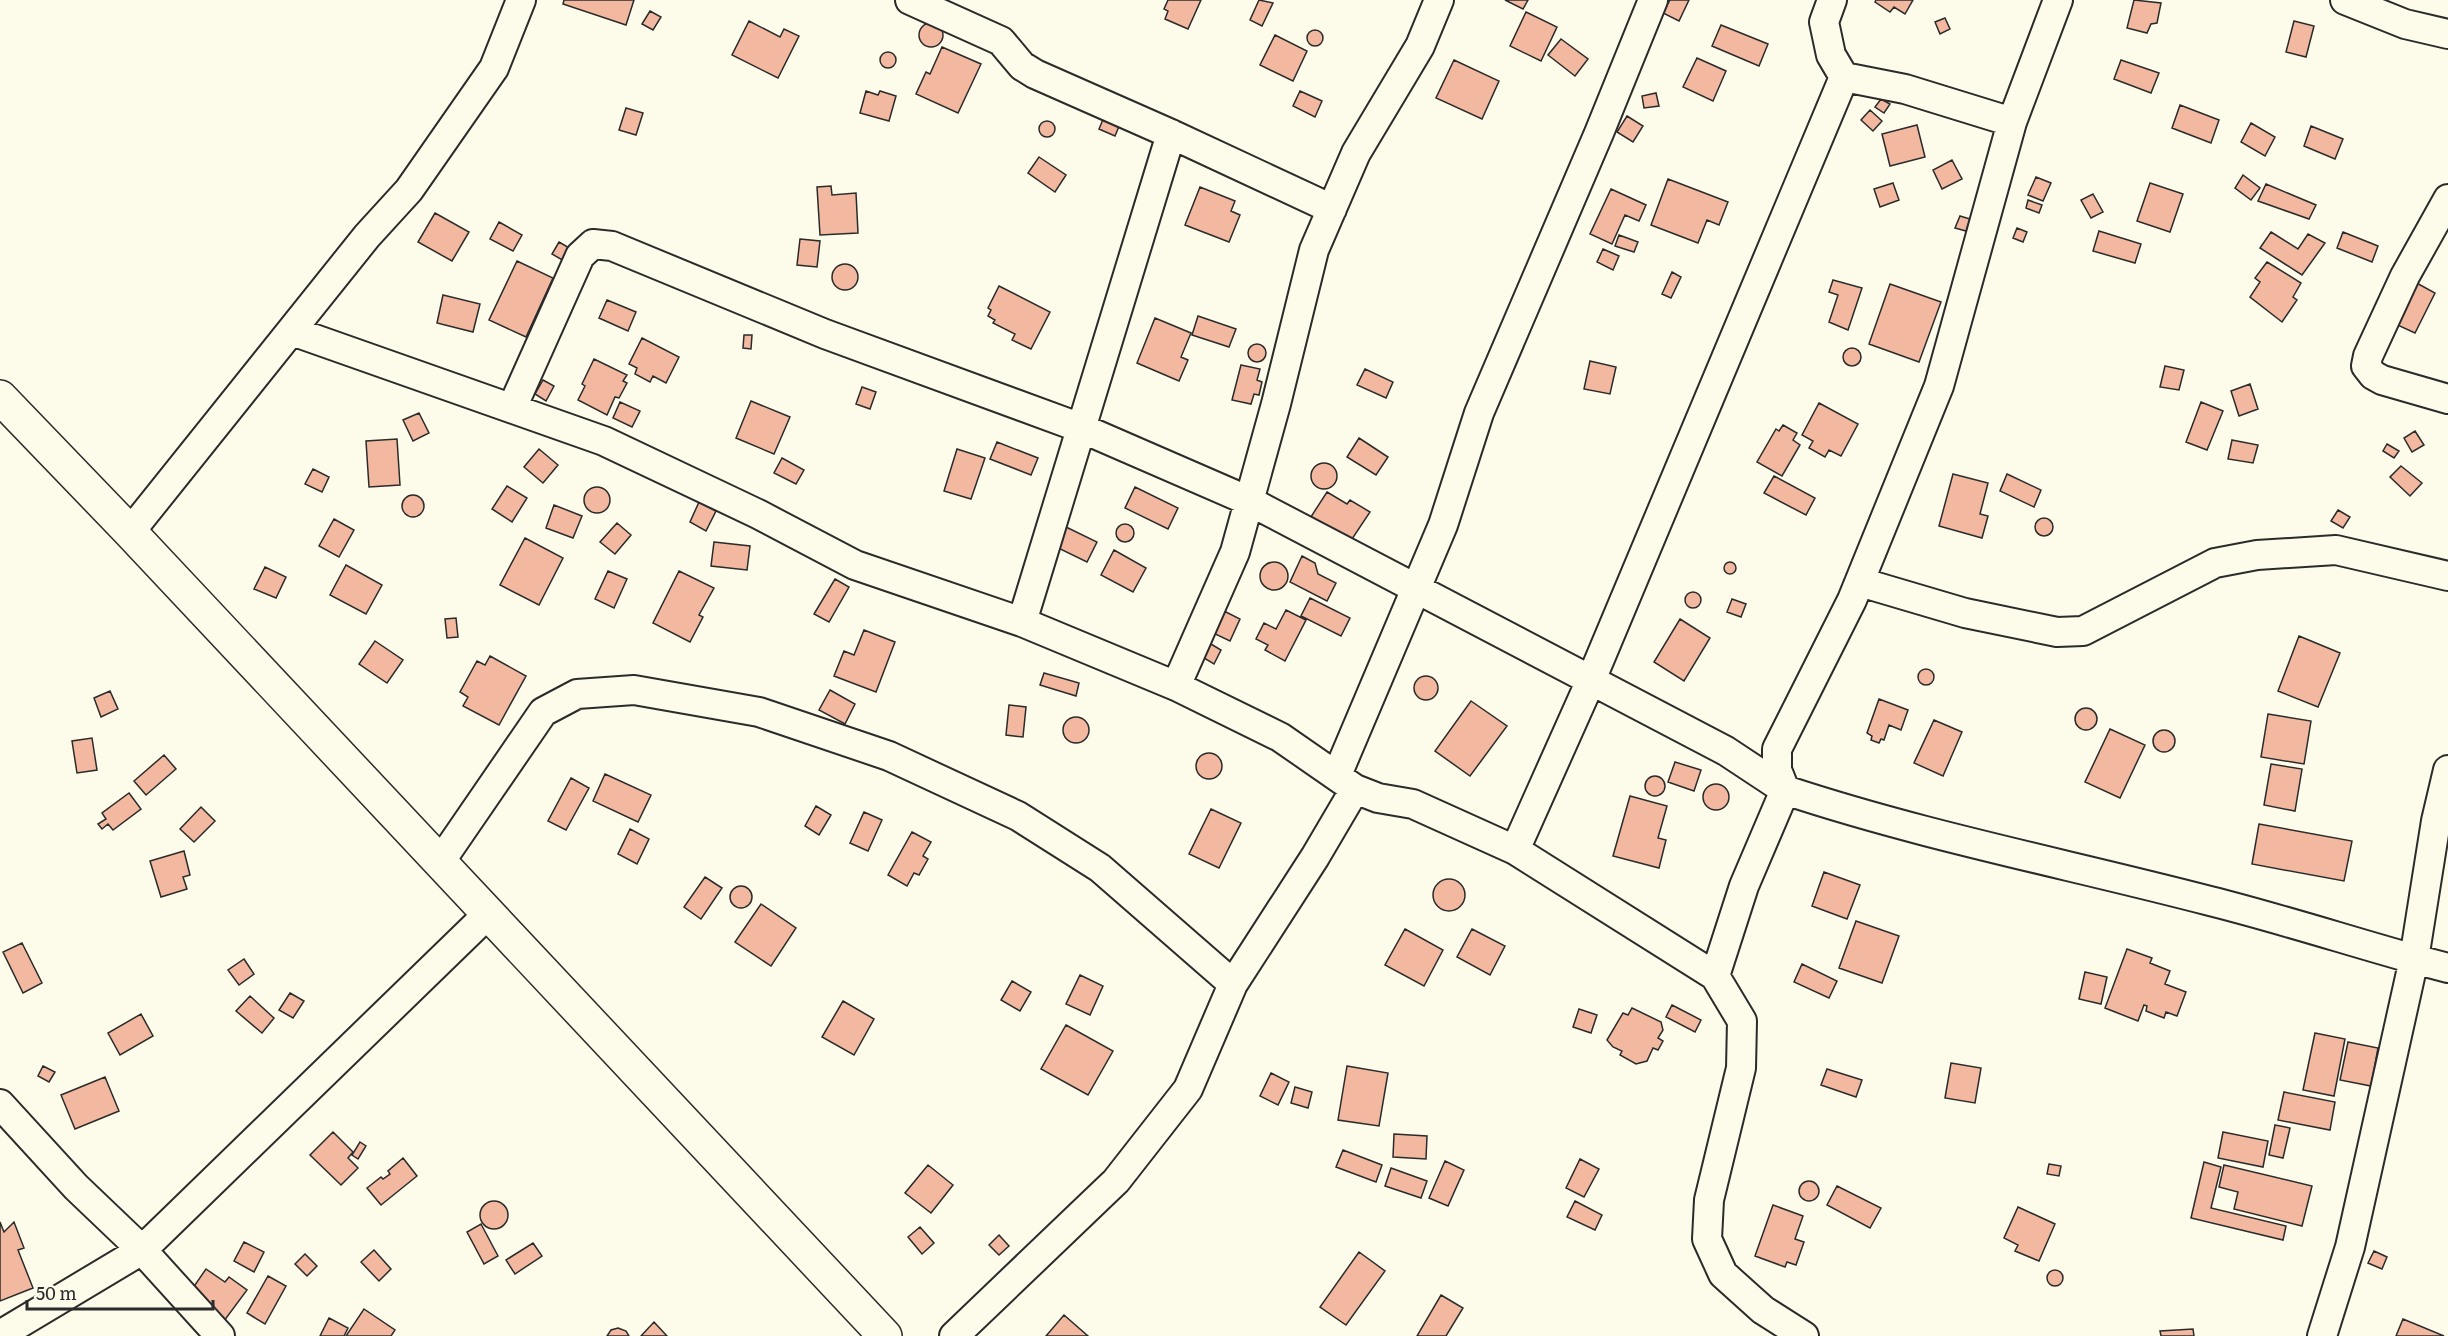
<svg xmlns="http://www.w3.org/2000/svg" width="2448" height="1336" font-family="Literata,serif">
<rect width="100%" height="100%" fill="#fdfbea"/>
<path fill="#f2b8a0" stroke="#2b2b2b" stroke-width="1.5" d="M 564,0 L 634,0 L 626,25 L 563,4 Z
M 1168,0 L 1201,0 L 1188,29 L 1165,19 L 1168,11 L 1164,9 Z
M 1259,0 L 1273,3 L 1262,26 L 1250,20 Z
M 1505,0 L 1528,0 L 1523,9 Z
M 1670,0 L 1689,0 L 1679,21 L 1663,13 Z
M 1876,0 L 1913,0 L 1905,14 L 1894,7 L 1890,12 L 1875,2 Z
M 2134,0 L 2161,3 L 2157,23 L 2151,24 L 2147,33 L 2127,28 Z
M 650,11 L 661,17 L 653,30 L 642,24 Z
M 1526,12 L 1557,27 L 1541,61 L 1510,46 Z
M 1945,18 L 1950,29 L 1940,34 L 1935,22 Z
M 749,21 L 780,37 L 784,29 L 799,36 L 778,78 L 732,55 Z
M 2294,21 L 2314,26 L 2306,57 L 2286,52 Z
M919 35a12 12 0 1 1 24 0a12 12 0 1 1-24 0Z
M 1721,25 L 1768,44 L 1759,66 L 1712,46 Z
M1307 38a8 8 0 1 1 16 0a8 8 0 1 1-16 0Z
M 1275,35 L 1307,51 L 1293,81 L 1260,65 Z
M 1561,39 L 1588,59 L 1575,76 L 1548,55 Z
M 942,47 L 981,64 L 958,113 L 916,94 L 926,72 L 930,74 Z
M880 60a8 8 0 1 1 16 0a8 8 0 1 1-16 0Z
M 1697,58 L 1726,71 L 1713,101 L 1683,87 Z
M 1454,60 L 1499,81 L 1482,119 L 1436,98 Z
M 2121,60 L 2159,73 L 2151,93 L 2114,79 Z
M 866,91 L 878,95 L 880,91 L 896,96 L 889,121 L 860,113 Z
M 1300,91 L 1322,101 L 1315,117 L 1293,106 Z
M 1656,93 L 1659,106 L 1644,108 L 1642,96 Z
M 1881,99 L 1890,104 L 1884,113 L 1875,107 Z
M 2180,105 L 2219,120 L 2211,143 L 2172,128 Z
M 626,108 L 643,113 L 636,135 L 619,130 Z
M 1870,110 L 1882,121 L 1873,131 L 1861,120 Z
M 1627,116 L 1643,126 L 1633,142 L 1617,132 Z
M 1104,117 L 1120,124 L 1115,136 L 1099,129 Z
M1039 129a8 8 0 1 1 16 0a8 8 0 1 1-16 0Z
M 2251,123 L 2275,137 L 2265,156 L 2241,142 Z
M 1917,125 L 1925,157 L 1890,166 L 1882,134 Z
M 2311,126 L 2343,139 L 2335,159 L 2304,146 Z
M 1039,157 L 1066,175 L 1055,192 L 1028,173 Z
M 1952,160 L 1962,179 L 1942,189 L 1933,170 Z
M 2243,175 L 2260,188 L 2251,200 L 2235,188 Z
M 2036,177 L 2051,183 L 2043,201 L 2028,195 Z
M 1668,179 L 1728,202 L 1719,225 L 1707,220 L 1698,243 L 1651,225 Z
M 1893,183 L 1899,200 L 1880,207 L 1874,189 Z
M 2150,183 L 2183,194 L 2170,232 L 2137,221 Z
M 2266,184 L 2316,205 L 2309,219 L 2258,201 Z
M 831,186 L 832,195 L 856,193 L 858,233 L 820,235 L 817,187 Z
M 1200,187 L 1235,201 L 1231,211 L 1240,215 L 1229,242 L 1185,225 Z
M 1611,189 L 1646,205 L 1639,221 L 1625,215 L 1612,244 L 1590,234 Z
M 2093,194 L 2103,212 L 2091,218 L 2081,200 Z
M 2028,200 L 2042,205 L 2039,213 L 2026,208 Z
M 435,213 L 469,232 L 452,261 L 418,242 Z
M 1960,216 L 1970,219 L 1966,231 L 1955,228 Z
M 499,222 L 522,235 L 513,251 L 490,239 Z
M 2017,228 L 2027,232 L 2023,242 L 2013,238 Z
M 2099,231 L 2141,244 L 2135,263 L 2093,251 Z
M 2271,232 L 2298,249 L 2308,234 L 2325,243 L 2302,275 L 2260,248 Z
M 2343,232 L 2378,246 L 2372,262 L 2337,248 Z
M 1619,235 L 1638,242 L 1634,252 L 1615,246 Z
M 800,239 L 820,241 L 817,267 L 797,265 Z
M 559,242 L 571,249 L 564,261 L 552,254 Z
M 1603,249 L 1619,256 L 1613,270 L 1597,262 Z
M 517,261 L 553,278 L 526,337 L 489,320 Z
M 2267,262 L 2301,283 L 2293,297 L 2297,300 L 2282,322 L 2250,297 L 2260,282 L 2255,278 Z
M832 277a13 13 0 1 1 26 0a13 13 0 1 1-26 0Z
M 1672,272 L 1681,277 L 1671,298 L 1662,294 Z
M 1833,280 L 1862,288 L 1848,330 L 1829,322 L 1838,295 L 1829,292 Z
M 2413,281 L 2435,293 L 2415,333 L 2393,323 Z
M 1890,284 L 1941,302 L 1919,362 L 1869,344 Z
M 999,286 L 1050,312 L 1031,349 L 1012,340 L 1015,334 L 993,323 L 995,320 L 988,316 L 991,310 L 988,308 Z
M 443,295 L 480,304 L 473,332 L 437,323 Z
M 607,300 L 636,312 L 628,331 L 599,318 Z
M 1198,316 L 1236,329 L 1229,347 L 1192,335 Z
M 1155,318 L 1191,333 L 1181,357 L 1188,360 L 1179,381 L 1137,363 Z
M 744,335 L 752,335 L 751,349 L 743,348 Z
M 642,338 L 679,357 L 666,383 L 653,376 L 650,382 L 635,374 L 637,368 L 629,364 Z
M1248 353a9 9 0 1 1 18 0a9 9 0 1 1-18 0Z
M1843 357a9 9 0 1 1 18 0a9 9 0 1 1-18 0Z
M 594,359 L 627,375 L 623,381 L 627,383 L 619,398 L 615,397 L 607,415 L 578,400 L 585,386 L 582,384 Z
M 1590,361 L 1616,367 L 1610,394 L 1584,389 Z
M 1241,365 L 1260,369 L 1257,380 L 1262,382 L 1259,395 L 1254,394 L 1251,404 L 1232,400 Z
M 2165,366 L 2184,370 L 2179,390 L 2160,387 Z
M 1365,369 L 1393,382 L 1386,398 L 1357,385 Z
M 543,380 L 554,386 L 546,401 L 535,394 Z
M 2250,384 L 2258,409 L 2239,416 L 2231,391 Z
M 862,387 L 876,392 L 870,409 L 856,404 Z
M 751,401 L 790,417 L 774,454 L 736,438 Z
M 620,402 L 640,411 L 632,427 L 613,418 Z
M 2201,402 L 2223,411 L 2207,450 L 2186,442 Z
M 1819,403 L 1858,424 L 1841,456 L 1829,450 L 1825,457 L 1809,448 L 1813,441 L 1802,435 Z
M 419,413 L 429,433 L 413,441 L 403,420 Z
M 1783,425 L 1797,433 L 1793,440 L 1800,445 L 1782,476 L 1757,462 L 1776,429 L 1779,431 Z
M 2415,431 L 2424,445 L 2412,452 L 2404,438 Z
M 1359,438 L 1388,457 L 1376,475 L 1347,457 Z
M 397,439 L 400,485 L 369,487 L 366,441 Z
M 2232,440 L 2258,445 L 2253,463 L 2228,459 Z
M 997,442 L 1038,458 L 1031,475 L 990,459 Z
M 2387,444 L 2399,451 L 2394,458 L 2383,451 Z
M 539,449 L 558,465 L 543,483 L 524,467 Z
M 957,449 L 985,458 L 971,499 L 944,491 Z
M 782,458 L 804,470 L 796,484 L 774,473 Z
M1311 476a13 13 0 1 1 26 0a13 13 0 1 1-26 0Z
M 2401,466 L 2422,483 L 2410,496 L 2390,477 Z
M 313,469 L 329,477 L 322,492 L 305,484 Z
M 1953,474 L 1988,483 L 1980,514 L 1988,516 L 1982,538 L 1939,526 Z
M 2007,474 L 2041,490 L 2034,507 L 2000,491 Z
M 1774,476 L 1815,498 L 1806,515 L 1764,493 Z
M 507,486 L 527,498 L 512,522 L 492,509 Z
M 1135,487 L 1178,508 L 1168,529 L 1125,508 Z
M584 500a13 13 0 1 1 26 0a13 13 0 1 1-26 0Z
M 1327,492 L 1347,504 L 1350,500 L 1370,512 L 1346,548 L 1307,523 Z
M402 506a11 11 0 1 1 22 0a11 11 0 1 1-22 0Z
M 699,502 L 716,511 L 706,531 L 690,522 Z
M 554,505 L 582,516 L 573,538 L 546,528 Z
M 2338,510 L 2350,517 L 2343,528 L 2331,521 Z
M2035 527a9 9 0 1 1 18 0a9 9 0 1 1-18 0Z
M 334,519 L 354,530 L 339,557 L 319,546 Z
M 617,523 L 631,535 L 615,554 L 600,542 Z
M1116 533a9 9 0 1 1 18 0a9 9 0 1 1-18 0Z
M 1064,526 L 1097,542 L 1087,562 L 1054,546 Z
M 525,538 L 563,558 L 539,605 L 500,585 Z
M 714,542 L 750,546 L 747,570 L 711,566 Z
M 1114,550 L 1146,568 L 1133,592 L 1101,575 Z
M 1302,556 L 1315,563 L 1318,574 L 1336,583 L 1327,601 L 1290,582 Z
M1724 568a6 6 0 1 1 12 0a6 6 0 1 1-12 0Z
M1260 576a14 14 0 1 1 28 0a14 14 0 1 1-28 0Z
M 346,565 L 382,585 L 366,614 L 330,595 Z
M 265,567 L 286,577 L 276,598 L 254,589 Z
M 608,571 L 627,579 L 614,608 L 595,599 Z
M 679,571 L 714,588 L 699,615 L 703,617 L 690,642 L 653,623 Z
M 835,579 L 849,587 L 829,622 L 814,614 Z
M1685 600a8 8 0 1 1 16 0a8 8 0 1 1-16 0Z
M 1310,598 L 1350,618 L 1341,636 L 1301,616 Z
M 1732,599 L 1746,604 L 1741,617 L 1727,612 Z
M 1286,610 L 1306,620 L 1285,661 L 1265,650 L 1268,645 L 1256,639 L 1264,623 L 1276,629 Z
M 1224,611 L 1240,619 L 1230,641 L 1213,633 Z
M 456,618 L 458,637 L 447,638 L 445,619 Z
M 1680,619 L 1710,638 L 1684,681 L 1654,662 Z
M 864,630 L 895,642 L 876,692 L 834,676 L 844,651 L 854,655 Z
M 2299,636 L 2340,653 L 2318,707 L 2278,691 Z
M 375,641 L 403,660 L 387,683 L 359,664 Z
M 1211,644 L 1221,650 L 1214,664 L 1204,658 Z
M 490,656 L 526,676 L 499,725 L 463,706 L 468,697 L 460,692 L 477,661 L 485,665 Z
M1918 677a8 8 0 1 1 16 0a8 8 0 1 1-16 0Z
M 1044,673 L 1079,683 L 1076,696 L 1040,685 Z
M1414 688a12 12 0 1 1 24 0a12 12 0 1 1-24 0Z
M 830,690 L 855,704 L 845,724 L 819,710 Z
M 110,691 L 118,709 L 101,717 L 94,698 Z
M 1879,699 L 1908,710 L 1901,730 L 1889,725 L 1884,740 L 1881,739 L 1879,743 L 1871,740 L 1872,736 L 1867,733 Z
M 1471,701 L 1507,726 L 1470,776 L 1435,751 Z
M 1009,705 L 1026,707 L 1023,737 L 1006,735 Z
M2075 719a11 11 0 1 1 22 0a11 11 0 1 1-22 0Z
M 2268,714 L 2311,721 L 2304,764 L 2261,757 Z
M1063 730a13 13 0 1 1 26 0a13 13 0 1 1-26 0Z
M 1934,720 L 1962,732 L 1943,776 L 1914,763 Z
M 2110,729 L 2145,745 L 2120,798 L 2085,782 Z
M2153 741a11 11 0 1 1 22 0a11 11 0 1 1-22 0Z
M 92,738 L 97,770 L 77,773 L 72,741 Z
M1196 766a13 13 0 1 1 26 0a13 13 0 1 1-26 0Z
M 164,755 L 176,769 L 146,795 L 134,781 Z
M 1675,762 L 1701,770 L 1694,791 L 1668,782 Z
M 2271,764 L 2302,769 L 2295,811 L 2264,805 Z
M 605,774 L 651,795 L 638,822 L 593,801 Z
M1645 786a10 10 0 1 1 20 0a10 10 0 1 1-20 0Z
M 571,778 L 589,788 L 566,830 L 548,821 Z
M1703 797a13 13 0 1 1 26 0a13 13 0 1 1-26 0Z
M 129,793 L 141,809 L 113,830 L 108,824 L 102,829 L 98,824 L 106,819 L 102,813 Z
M 1630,796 L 1667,806 L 1658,838 L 1666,840 L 1659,868 L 1613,856 Z
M 816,806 L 831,815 L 819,835 L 805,826 Z
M 201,807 L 215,821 L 194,842 L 180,829 Z
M 1211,809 L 1241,823 L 1219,868 L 1189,854 Z
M 864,812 L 882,820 L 868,851 L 850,843 Z
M 2259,824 L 2352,841 L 2344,881 L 2252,864 Z
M 630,829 L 649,839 L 637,864 L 618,854 Z
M 912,832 L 931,842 L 923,856 L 928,859 L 919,875 L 914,873 L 907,886 L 888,875 Z
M 184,851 L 190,875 L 183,877 L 187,889 L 161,897 L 150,861 Z
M 1824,872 L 1860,885 L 1847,919 L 1812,906 Z
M 705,877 L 722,888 L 701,919 L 684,907 Z
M1433 895a16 16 0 1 1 32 0a16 16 0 1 1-32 0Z
M730 897a11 11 0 1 1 22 0a11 11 0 1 1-22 0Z
M 761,904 L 796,928 L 771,966 L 735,942 Z
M 1856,921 L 1899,936 L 1882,983 L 1839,968 Z
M 1405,929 L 1443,950 L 1424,986 L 1385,965 Z
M 1472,929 L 1505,946 L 1490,975 L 1457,957 Z
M 22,943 L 42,983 L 23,993 L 3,952 Z
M 2127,949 L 2152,958 L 2150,963 L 2170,971 L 2165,984 L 2186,992 L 2177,1016 L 2166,1012 L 2164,1018 L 2146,1011 L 2147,1006 L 2144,1005 L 2138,1021 L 2105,1008 Z
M 244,959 L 254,974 L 239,985 L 228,970 Z
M 1802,964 L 1837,981 L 1829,998 L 1794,982 Z
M 2085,972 L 2107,977 L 2101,1004 L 2079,999 Z
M 1080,975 L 1103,986 L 1090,1015 L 1066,1004 Z
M 1012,981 L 1031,992 L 1020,1011 L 1001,1000 Z
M 290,993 L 304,1001 L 293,1018 L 279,1010 Z
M 250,996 L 274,1018 L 262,1033 L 236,1011 Z
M 843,1001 L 874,1019 L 854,1055 L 822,1037 Z
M 1672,1005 L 1701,1020 L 1695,1032 L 1666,1017 Z
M 1632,1008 L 1661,1022 L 1663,1030 L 1658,1038 L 1663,1041 L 1658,1050 L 1653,1048 L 1647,1061 L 1636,1064 L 1620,1055 L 1622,1051 L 1613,1047 L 1607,1040 L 1623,1013 L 1628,1015 Z
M 1579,1009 L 1597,1015 L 1591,1033 L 1573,1027 Z
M 141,1014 L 153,1036 L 120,1055 L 108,1033 Z
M 1066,1025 L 1113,1051 L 1088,1095 L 1041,1069 Z
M 2315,1033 L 2345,1039 L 2334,1096 L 2303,1090 Z
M 2348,1042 L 2378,1048 L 2371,1086 L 2340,1080 Z
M 1951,1063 L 1981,1068 L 1975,1103 L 1945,1098 Z
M 43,1066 L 55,1072 L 49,1082 L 38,1076 Z
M 1347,1066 L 1388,1073 L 1379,1126 L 1338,1120 Z
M 1827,1069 L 1862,1080 L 1856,1097 L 1821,1085 Z
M 1271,1073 L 1289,1082 L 1278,1105 L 1260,1096 Z
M 105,1077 L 119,1111 L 75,1129 L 61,1095 Z
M 1295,1087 L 1312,1092 L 1308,1108 L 1291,1103 Z
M 2284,1092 L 2335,1102 L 2330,1130 L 2278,1120 Z
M 2275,1125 L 2290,1128 L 2283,1158 L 2269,1155 Z
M 333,1132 L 353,1152 L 348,1158 L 358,1168 L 341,1185 L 310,1155 Z
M 2223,1132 L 2268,1141 L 2263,1167 L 2218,1158 Z
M 1394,1134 L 1427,1136 L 1426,1159 L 1393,1157 Z
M 360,1142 L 366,1146 L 358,1159 L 352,1155 Z
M 1343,1150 L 1382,1165 L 1376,1182 L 1336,1167 Z
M 403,1158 L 417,1176 L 381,1205 L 367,1188 L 381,1177 L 383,1179 L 390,1174 L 388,1171 Z
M 1580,1159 L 1599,1169 L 1584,1197 L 1566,1188 Z
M 1445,1161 L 1464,1170 L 1448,1206 L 1429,1198 Z
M 2204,1162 L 2221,1167 L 2211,1208 L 2286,1226 L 2283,1240 L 2191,1218 Z
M 2049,1164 L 2061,1166 L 2059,1176 L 2047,1174 Z
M 928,1165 L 953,1185 L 931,1213 L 905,1193 Z
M 2224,1165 L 2312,1186 L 2302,1226 L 2234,1209 L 2238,1192 L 2219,1187 Z
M 1391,1168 L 1427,1181 L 1421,1198 L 1385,1186 Z
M1799 1191a10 10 0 1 1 20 0a10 10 0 1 1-20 0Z
M 1837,1186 L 1881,1208 L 1870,1228 L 1827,1205 Z
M 1575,1201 L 1602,1215 L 1595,1230 L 1567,1217 Z
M480 1215a14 14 0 1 1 28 0a14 14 0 1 1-28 0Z
M 1773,1205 L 1803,1216 L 1795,1239 L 1804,1242 L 1796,1265 L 1787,1262 L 1785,1267 L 1755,1256 Z
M 2018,1207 L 2055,1224 L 2039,1261 L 2015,1251 L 2018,1245 L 2004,1238 Z
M 0,1222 L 4,1232 L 14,1222 L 24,1248 L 18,1250 L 33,1288 L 0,1301 Z
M 481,1224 L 498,1256 L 484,1264 L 467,1232 Z
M 920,1227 L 934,1243 L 922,1254 L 908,1237 Z
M 999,1235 L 1009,1246 L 999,1255 L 989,1245 Z
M 244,1242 L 264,1252 L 254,1272 L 234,1261 Z
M 533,1243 L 542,1256 L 515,1274 L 506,1260 Z
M 374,1250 L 391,1269 L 379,1281 L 361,1262 Z
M 2374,1251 L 2387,1257 L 2382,1269 L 2368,1263 Z
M 1359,1252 L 1385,1271 L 1346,1325 L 1320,1307 Z
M 305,1254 L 317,1266 L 307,1276 L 295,1264 Z
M 206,1269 L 225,1282 L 229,1277 L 247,1290 L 224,1321 L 188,1295 Z
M2047 1278a8 8 0 1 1 16 0a8 8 0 1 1-16 0Z
M 268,1276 L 286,1286 L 265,1324 L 247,1313 Z
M 1441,1295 L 1463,1308 L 1446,1336 L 1417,1336 Z
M 364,1309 L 395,1330 L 391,1336 L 346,1336 Z
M 1064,1315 L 1088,1336 L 1046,1336 Z
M 329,1318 L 348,1328 L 344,1336 L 320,1336 Z
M 2403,1319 L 2444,1336 L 2396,1336 Z
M 654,1322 L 667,1336 L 641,1336 Z
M 618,1328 L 626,1331 L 629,1336 L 607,1336 L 611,1330 Z
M 2193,1329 L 2194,1336 L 2161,1336 L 2160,1331 Z"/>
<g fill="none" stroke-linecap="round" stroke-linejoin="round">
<g stroke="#2b2b2b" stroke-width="32">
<path id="minor" d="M 910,0 L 1001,41 L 1022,66 L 1035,74 L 1171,134 L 1332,209
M 1832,0 L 1824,22 L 1831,55 L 1844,77
M 2345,0 L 2405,24 L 2448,34
M 2448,199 L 2405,276 L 2368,356 L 2366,366 L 2373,375 L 2382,380 L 2448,399
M 292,331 L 604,441 L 758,514 L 855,565 L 1022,622 L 1176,686 L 1280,737 L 1355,789
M 512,408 L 580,256 L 593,244 L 612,246 L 825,334 L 1081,428 L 1249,501 L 1726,751 L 1785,790 L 1777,770 L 1777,749 L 1852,600 L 1939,386 L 2012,122
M 130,532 L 367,236 L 409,190 L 494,68 L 521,0
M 1860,582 L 1965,613 L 2057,632 L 2083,631 L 2215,563 L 2257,555 L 2336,550 L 2448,576
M 1022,622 L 1171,134
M 1176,686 L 1235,552 L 1276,404 L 1314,250 L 1356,153 L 1420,46 L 1439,0
M 2448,770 L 2436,821 L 2414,959 L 2448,968
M 1337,775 L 1443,525 L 1479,413 L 1599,133 L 1653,0
M 1515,850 L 1715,976 L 1744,886 L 1785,790 C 1924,836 2068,864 2210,901 C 2278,918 2346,940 2414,959 L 2350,1247 L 2322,1336
M 440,862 L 543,712 L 577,694 L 634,690 L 759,712 L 889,756 L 1018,816 L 1100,868 L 1233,984
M 1715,976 L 1742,1021 L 1741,1068 L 1709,1200 L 1707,1239 L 1723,1274 L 1763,1310 L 1804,1336
M 0,1104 L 76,1187 L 142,1250 L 220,1336
M 0,1335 L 142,1250 L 488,914
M 954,1336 L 1116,1181 L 1188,1089 L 1233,984 L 1315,857 L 1355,789 L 1378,798 L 1413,804 L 1515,850 L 1591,680 L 1844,77 L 1905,89 L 2012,122 L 2058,0"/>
</g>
<g stroke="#2b2b2b" stroke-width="36">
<path id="major" d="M 0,397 L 130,532 L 885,1336"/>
</g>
<use href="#minor" stroke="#fdfbea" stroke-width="28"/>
<use href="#major" stroke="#fdfbea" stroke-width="33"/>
</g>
<path d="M27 1300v9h186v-9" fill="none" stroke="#2b2b2b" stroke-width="3"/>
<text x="36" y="1300" font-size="18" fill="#2b2b2b" stroke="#fdfbea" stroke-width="4.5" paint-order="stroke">50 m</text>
</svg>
